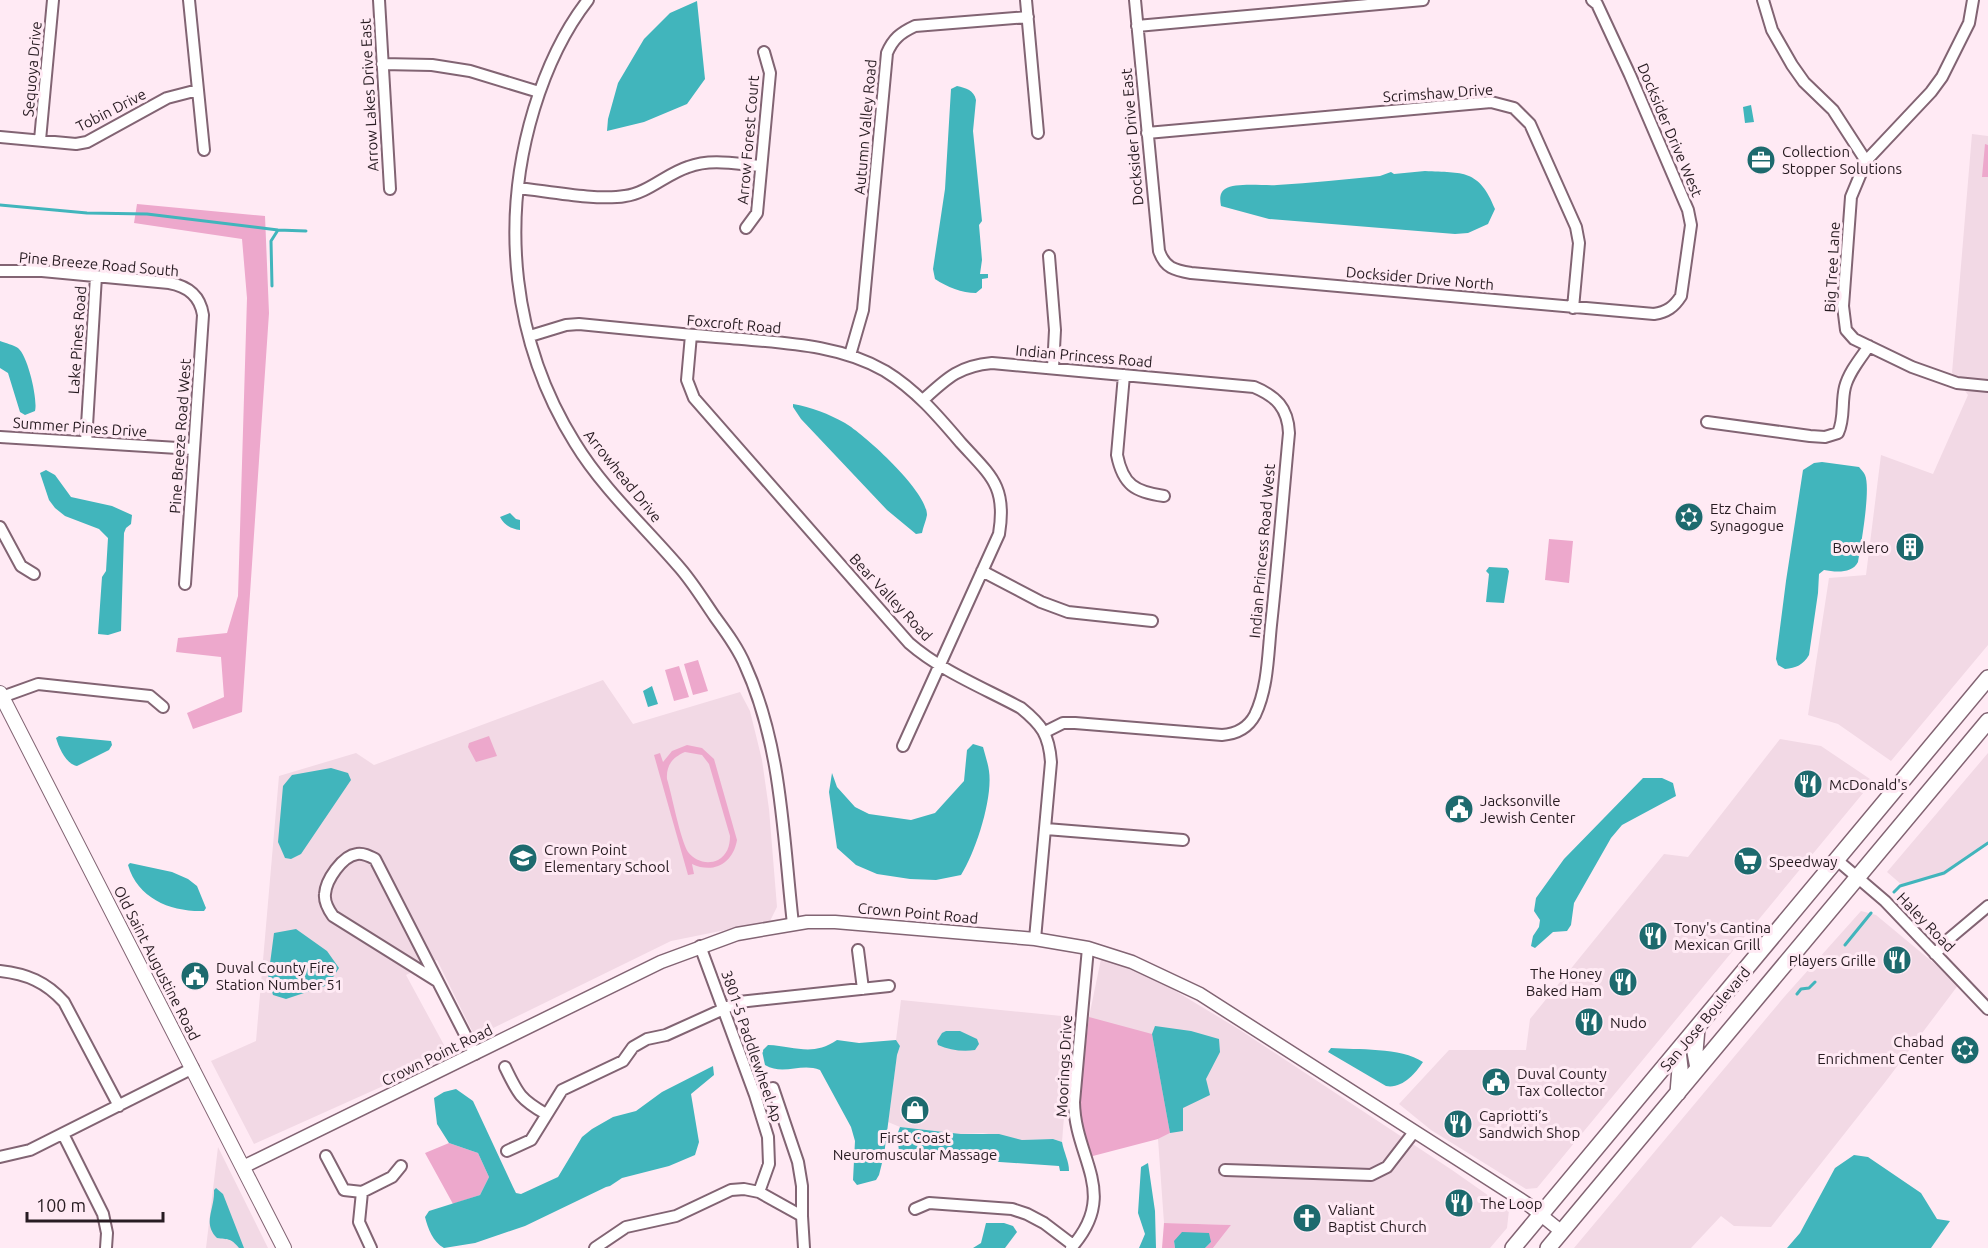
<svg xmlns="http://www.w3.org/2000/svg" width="1988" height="1248" font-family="Ubuntu,sans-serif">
<rect width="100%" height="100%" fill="#ffeaf4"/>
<path fill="#f2d9e5" d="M 1972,134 L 1988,136 L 1988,645 L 1891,761 L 1838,724 L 1808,715 L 1829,578 L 1866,575 L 1881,455 L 1933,474 L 1968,395 L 1952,373 Z
M 603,680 L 633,724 L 740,692 L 750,711 L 762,760 L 769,809 L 777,907 L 770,921 L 671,941 L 475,1037 L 437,960 L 406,975 L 450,1056 L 254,1144 L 211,1061 L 256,1041 L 279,776 L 356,753 L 374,765 Z
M 1780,739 L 1821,746 L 1873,781 L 1537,1188 L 1526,1189 L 1431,1130 L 1399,1104 L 1449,1050 L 1526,1050 L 1530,1019 L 1664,854 L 1688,857 Z
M 1988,753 L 1988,842 L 1945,875 L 1902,885 L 1887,872 Z
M 1861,911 L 1876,915 L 1959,984 L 1886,1081 L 1771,1227 L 1734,1226 L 1721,1216 L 1691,1248 L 1574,1248 L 1785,996 Z
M 1101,959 L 1154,978 L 1240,1030 L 1452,1170 L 1509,1210 L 1507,1228 L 1490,1248 L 1213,1248 L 1231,1225 L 1164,1223 L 1158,1139 L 1170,1133 L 1089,1017 Z
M 901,1000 L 1072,1017 L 1062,1142 L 1053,1139 L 1022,1140 L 983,1133 L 961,1134 L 900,1127 L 888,1122 L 897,1055 L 900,1046 L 896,1040 Z
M 218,1147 L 268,1248 L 206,1248 Z"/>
<path fill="#eda8cc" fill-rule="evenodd" d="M 1985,144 L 1988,145 L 1988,177 L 1982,177 Z
M 137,204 L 265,216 L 269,313 L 242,712 L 193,729 L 187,713 L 224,697 L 221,657 L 176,652 L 178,638 L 227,633 L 238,596 L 247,298 L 242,239 L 134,223 Z
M 1549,539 L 1573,541 L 1569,583 L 1545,580 Z
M 698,660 L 708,691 L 693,695 L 684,664 Z
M 679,666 L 689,697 L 674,701 L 665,670 Z
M 489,736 L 497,756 L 476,762 L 468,747 L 469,743 Z
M 687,745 L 702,748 L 714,759 L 737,840 C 733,864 713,874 692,864 L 694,874 L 688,875 L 654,755 L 660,753 L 663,762 L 672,751 ZM 685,752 L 702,755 L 709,764 L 730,836 C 730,846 727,855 718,860 C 707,865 695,861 688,852 C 680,839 672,795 667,779 C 666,765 673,757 685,752 Z
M 1089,1017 L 1152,1034 L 1170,1133 L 1158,1139 L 1089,1157 L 1080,1126 L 1080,1091 Z
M 449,1143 L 478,1153 L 489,1177 L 480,1195 L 453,1204 L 425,1153 Z
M 1164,1223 L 1231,1225 L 1213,1248 L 1205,1248 L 1211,1242 L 1174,1241 L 1175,1248 L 1162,1248 Z"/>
<path fill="#41b5bc" d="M 697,1 L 705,79 L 687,104 L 644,122 L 607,131 L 608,119 L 618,83 L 644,39 L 670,13 Z
M 957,86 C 966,88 974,90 976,100 L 973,131 L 982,221 L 979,225 L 982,260 L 980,274 L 988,274 L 988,278 L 982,279 L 982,288 L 976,293 C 962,293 947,287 935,279 L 933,269 L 945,189 L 951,89 Z
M 1751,105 L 1754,122 L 1745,123 L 1743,107 Z
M 1425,171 C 1463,173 1479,169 1495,209 L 1488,224 L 1468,233 L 1455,234 L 1269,219 L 1221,206 C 1220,200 1219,193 1225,189 C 1236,182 1264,186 1277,185 C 1311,183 1346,179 1380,176 L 1391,172 L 1394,174 Z
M 0,341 C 5,343 14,345 18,348 C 28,356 38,400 35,411 L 25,415 L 20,412 L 8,373 L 0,368 Z
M 793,404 C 811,407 829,414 845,423 C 865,435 927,491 927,515 C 926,521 923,527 922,533 L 916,534 L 887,510 L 801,419 L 793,407 Z
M 1822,462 L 1859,467 C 1861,470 1864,472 1865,475 C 1871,488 1861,545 1858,562 C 1852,574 1835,572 1824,570 L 1819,574 L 1818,593 L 1809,655 C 1803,665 1796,668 1785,669 L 1778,665 L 1776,659 L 1786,581 L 1803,470 L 1814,463 Z
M 46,470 L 55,475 L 71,497 L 112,506 L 132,515 L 131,524 L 126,528 L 124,533 L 121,631 L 108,635 L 98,634 L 102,577 L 106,571 L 108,538 L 99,529 L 65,516 L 55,508 L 49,500 L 40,473 Z
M 510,513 L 516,519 L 520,520 L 520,530 C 511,529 504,525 500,517 Z
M 1489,567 L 1507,568 L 1509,571 L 1504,603 L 1486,602 L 1489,574 L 1486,571 Z
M 652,686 L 658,704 L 648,707 L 643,691 Z
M 59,736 L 111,741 L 112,745 L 109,750 L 77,766 C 66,764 59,748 56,738 Z
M 973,744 L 983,747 C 985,755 988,763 989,771 C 993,798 976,851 961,875 L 936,880 L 910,879 L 877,874 L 856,865 L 837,848 L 829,792 L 832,773 L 837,787 L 855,807 L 869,814 L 911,820 L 935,813 L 964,781 L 967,750 Z
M 331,768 L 348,773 L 351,780 L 301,854 L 291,859 L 285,858 L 278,842 L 283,786 L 292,775 Z
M 1643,778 L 1662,778 L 1673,783 L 1676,796 L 1622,825 L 1611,838 L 1574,903 L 1571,925 L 1567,931 L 1553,932 L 1535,948 L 1531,946 L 1533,936 L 1539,927 L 1540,920 L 1534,911 L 1536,898 L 1564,859 Z
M 130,863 L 172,872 L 188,879 L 197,886 L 206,908 L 204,911 C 171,912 138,899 128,865 Z
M 296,929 L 327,951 L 339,968 L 328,985 L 286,999 L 273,995 L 268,979 L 274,933 Z
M 1155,1026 L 1191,1031 L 1219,1039 L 1220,1052 L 1206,1079 L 1210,1095 L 1183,1108 L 1183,1131 L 1170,1133 L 1152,1034 Z
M 946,1031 L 960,1031 L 977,1039 L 979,1044 L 975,1050 C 963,1052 949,1050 938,1045 L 937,1041 L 942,1033 Z
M 837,1040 L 859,1043 L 896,1040 L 900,1046 L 897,1055 L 884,1155 L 879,1175 L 876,1180 L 857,1185 L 853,1180 L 855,1141 L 851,1127 L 820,1070 C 801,1062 784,1076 765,1065 L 762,1051 L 768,1045 C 795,1046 812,1057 837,1040 Z
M 1331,1048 C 1357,1050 1401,1047 1423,1062 C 1415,1074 1402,1089 1386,1086 L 1328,1052 Z
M 713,1066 L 714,1075 L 691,1094 L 699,1142 L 695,1155 L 669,1166 L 622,1178 L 610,1186 L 606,1187 L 525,1226 L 475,1243 L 444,1248 C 433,1242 428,1229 425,1217 L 429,1211 L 480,1195 L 489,1177 L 478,1153 L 449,1143 L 437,1124 L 434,1098 L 444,1092 L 456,1089 L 473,1101 L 513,1187 L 516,1193 L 521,1194 L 558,1177 L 582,1137 L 592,1129 L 613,1117 L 636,1111 L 662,1092 Z
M 900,1127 L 961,1134 L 999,1134 L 1022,1140 L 1053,1139 L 1062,1142 C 1064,1153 1069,1161 1069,1171 L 1060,1171 L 1059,1166 L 985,1161 L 984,1158 L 972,1156 L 964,1158 L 899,1151 L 897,1135 Z
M 1854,1155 L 1868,1157 L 1921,1193 L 1937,1219 L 1950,1221 L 1931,1248 L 1787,1248 L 1800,1233 L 1835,1168 Z
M 1148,1163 L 1155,1211 L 1156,1248 L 1139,1248 L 1145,1234 L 1138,1213 L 1141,1167 Z
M 216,1188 L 223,1194 L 244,1248 L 239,1248 C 230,1237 228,1240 217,1238 C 202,1223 215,1209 214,1190 Z
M 986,1223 L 1004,1223 L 1013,1226 L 1017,1232 L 1005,1248 L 973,1248 L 981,1243 Z
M 1182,1232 L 1209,1233 L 1211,1242 L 1205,1248 L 1175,1248 L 1174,1241 Z"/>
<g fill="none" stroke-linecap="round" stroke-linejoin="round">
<path stroke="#41b5bc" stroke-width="3" d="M 0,205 L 87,213 L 147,214 L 278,230 L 306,231
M 272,286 L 271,241 L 278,230
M 1894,892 L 1900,886 L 1944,873 L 1988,843
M 1845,945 L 1871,913
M 1797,994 L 1801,989 L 1809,988 L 1815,982"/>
<g stroke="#826473" stroke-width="14">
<path id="minor" d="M 189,0 L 204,150
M 379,0 L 390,189
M 588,0 C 563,32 546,70 534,109 C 500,221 512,342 575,443 C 603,489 645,527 680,568 C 693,583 704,601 715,617 C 726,632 738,648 745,665 C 782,746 783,837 793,924
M 1026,0 L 1038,133
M 1135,0 L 1159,251 C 1165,268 1174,270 1191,273 L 1654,314 C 1667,312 1674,307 1681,296 L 1691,225 L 1688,210 L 1630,75 L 1597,4 L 1592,0
M 1763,0 L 1772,30 L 1792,65 L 1804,82 L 1833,110 L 1866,161
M 1973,0 L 1969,23 L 1942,77 L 1931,92 L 1866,161 L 1851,197 L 1843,306 L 1846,330 L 1854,339 L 1912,367 L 1957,383 L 1988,386
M 1137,26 L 1423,0
M 382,64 L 432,65 L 470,71 L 539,92
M 1147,133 L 1491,102 L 1514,108 L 1530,124 L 1576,227 L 1579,243 L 1573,308
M 0,137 L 76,144 L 87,142 L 167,98 L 198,90
M 40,140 L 53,0
M 518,188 C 547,191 597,201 625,196 C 648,193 666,174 688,167 C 711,158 737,164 761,166
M 746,228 L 757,213 L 770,73 L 764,52
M 1049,256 L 1055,330 L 1053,368
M 0,271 L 42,271 L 169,283 C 187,286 200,295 203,315 L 185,584
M 691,335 L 687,380 L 694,398 L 909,643 C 941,671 984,688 1021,708 C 1042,725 1049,735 1051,762 L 1035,939
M 530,336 L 566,325 L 579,324 C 629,329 679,334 730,338 C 782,343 838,344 885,371 C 916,390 938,416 961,443 C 991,476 1007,486 999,534 L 903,746
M 850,355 L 863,310 L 887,53 C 893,39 900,33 915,26 L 1028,17
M 1124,375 L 1117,455 C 1123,485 1135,492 1164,496
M 923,400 C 947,378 959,366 992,363 L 1254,387 C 1276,396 1288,408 1289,433 C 1283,497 1278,561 1271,625 C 1268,654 1268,688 1255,715 C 1248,728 1236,734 1222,735 L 1075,723 L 1063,723 L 1045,732
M 1707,422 L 1810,436 L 1825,437 L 1838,433 C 1845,418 1841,403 1845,387 C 1849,372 1860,359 1869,346
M 0,437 L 194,449
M 86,442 L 96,276
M 0,527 L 21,566 L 34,574
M 982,571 L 1041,602 L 1068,612 L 1152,621
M 2,697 L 38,684 L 150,696 L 163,707
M 1046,829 L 1183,840
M 1837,860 L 1885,901 L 1988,1009
M 700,946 L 755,1095 L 768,1137 L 769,1164 L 759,1192
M 858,950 L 863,989
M 1935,954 L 1950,938 L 1988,906
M 0,971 C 27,974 46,982 64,1002 L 119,1106
M 437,981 L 333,916 C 328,909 324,902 325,894 C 326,880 342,856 357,854 C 363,853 369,856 375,859 L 475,1054
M 505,1067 C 518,1094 520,1099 546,1114
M 755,1095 L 773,1088 L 798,1162 L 802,1186 L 802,1216
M 63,1134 L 103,1214 L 107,1233 L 106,1248
M 507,1151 L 531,1140 L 562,1090 L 623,1061 L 633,1047 L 647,1039 L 666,1035 L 739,1002 L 889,986
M 326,1156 L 344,1190 L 362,1192
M 0,1157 L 30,1150 L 193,1068
M 1225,1170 L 1371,1175 L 1387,1167 L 1414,1132
M 362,1192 L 359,1222 L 371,1248
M 362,1192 L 392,1177 L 401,1166
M 915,1209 L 929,1203 L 1012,1209 L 1027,1214 L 1044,1223 L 1073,1245
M 595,1248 L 626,1227 L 676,1216 L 731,1190 L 744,1189 L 759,1192 L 802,1216 L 804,1248
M 1071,1248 C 1120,1193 1075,1160 1074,1102 L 1088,948"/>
</g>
<g stroke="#826473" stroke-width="15">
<path id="tertiary" d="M 243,1167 L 661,962 L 737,934 L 807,922 L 835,922 L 1035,939 L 1088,948 L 1132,962 L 1200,994 L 1526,1203 L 1562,1232"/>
</g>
<g stroke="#826473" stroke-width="16">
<path id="secondary" d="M 0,693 L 284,1248"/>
</g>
<g stroke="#826473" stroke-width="18">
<path id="primary" d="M 1697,1028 L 1695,1052 L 1698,1068
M 1678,1051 L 1680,1068 L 1678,1093
M 1513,1248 L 1988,678
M 1548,1248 L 1988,721"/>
</g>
<use href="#minor" stroke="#fff" stroke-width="10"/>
<use href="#tertiary" stroke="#fff" stroke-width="12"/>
<use href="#secondary" stroke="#fff" stroke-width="14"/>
<use href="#primary" stroke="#fff" stroke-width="15"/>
</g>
<defs>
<g id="office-disc" transform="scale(1.5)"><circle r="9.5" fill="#1d6a6e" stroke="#ffeaf4"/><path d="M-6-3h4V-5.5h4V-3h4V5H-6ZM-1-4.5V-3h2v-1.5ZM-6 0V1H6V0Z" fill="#fff"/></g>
<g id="synagogue-disc" transform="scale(1.5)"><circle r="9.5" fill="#1d6a6e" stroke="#ffeaf4"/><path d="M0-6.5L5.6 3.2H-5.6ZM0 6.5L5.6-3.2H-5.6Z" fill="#fff"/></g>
<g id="building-disc" transform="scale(1.5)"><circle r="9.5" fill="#1d6a6e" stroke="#ffeaf4"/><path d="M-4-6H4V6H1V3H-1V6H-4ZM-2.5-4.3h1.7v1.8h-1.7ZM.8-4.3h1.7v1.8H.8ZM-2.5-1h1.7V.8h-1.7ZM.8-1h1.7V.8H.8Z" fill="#fff"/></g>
<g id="restaurant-disc" transform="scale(1.5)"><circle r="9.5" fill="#1d6a6e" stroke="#ffeaf4"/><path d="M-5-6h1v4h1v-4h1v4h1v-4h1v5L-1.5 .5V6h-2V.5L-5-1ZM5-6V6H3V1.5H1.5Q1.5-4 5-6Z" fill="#fff"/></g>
<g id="civic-disc" transform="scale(1.5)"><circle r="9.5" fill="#1d6a6e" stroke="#ffeaf4"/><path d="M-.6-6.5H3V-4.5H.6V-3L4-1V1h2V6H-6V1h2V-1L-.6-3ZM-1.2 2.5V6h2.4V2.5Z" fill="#fff"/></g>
<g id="school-disc" transform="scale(1.5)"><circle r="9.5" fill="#1d6a6e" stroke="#ffeaf4"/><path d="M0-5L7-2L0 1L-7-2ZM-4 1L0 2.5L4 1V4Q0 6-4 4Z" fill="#fff"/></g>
<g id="supermarket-disc" transform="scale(1.5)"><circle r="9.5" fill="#1d6a6e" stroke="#ffeaf4"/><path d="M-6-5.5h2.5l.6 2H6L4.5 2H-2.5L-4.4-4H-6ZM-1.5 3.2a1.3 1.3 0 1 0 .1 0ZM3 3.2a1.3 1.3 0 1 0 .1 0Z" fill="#fff"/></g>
<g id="shop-disc" transform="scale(1.5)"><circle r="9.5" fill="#1d6a6e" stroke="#ffeaf4"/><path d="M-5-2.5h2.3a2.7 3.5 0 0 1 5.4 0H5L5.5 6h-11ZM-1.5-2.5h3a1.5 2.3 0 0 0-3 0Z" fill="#fff"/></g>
<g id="church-disc" transform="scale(1.5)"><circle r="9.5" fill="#1d6a6e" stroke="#ffeaf4"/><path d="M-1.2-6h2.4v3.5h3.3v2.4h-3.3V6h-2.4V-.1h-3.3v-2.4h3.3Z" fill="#fff"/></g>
</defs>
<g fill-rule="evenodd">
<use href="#office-disc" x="1761" y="160"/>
<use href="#synagogue-disc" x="1689" y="517"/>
<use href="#building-disc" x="1910" y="547"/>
<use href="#restaurant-disc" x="1808" y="784"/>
<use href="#civic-disc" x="1459" y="809"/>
<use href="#school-disc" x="523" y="858"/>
<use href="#supermarket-disc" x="1748" y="861"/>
<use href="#restaurant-disc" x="1653" y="936"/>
<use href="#restaurant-disc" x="1897" y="960"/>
<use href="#civic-disc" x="195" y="976"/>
<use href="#restaurant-disc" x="1623" y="982"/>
<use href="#restaurant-disc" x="1589" y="1022"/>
<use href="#synagogue-disc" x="1965" y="1050"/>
<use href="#civic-disc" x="1496" y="1082"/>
<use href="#shop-disc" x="915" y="1110"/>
<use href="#restaurant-disc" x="1458" y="1124"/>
<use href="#restaurant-disc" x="1459" y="1203"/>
<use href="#church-disc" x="1307" y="1218"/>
</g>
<g text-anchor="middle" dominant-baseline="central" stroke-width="6" stroke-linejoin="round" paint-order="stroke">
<g font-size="15" fill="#281c22" stroke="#ffeaf4">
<text transform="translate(32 69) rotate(-85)">Sequoya Drive</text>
<text transform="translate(1438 93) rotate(-4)">Scrimshaw Drive</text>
<text transform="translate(369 95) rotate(-93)">Arrow Lakes Drive East</text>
<text transform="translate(111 110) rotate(-27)">Tobin Drive</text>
<text transform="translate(865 127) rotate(-85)">Autumn Valley Road</text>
<text transform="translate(1670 130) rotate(67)">Docksider Drive West</text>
<text transform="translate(1132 137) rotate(-95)">Docksider Drive East</text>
<text transform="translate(748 140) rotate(-85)">Arrow Forest Court</text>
<text transform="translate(99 264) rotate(5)">Pine Breeze Road South</text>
<text transform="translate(1832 267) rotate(-87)">Big Tree Lane</text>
<text transform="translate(1420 278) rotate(5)">Docksider Drive North</text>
<text transform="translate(734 324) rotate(5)">Foxcroft Road</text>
<text transform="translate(77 340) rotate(-86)">Lake Pines Road</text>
<text transform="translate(1084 356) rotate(5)">Indian Princess Road</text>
<text transform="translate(80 427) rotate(4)">Summer Pines Drive</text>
<text transform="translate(180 436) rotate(-86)">Pine Breeze Road West</text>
<text transform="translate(623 476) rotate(51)">Arrowhead Drive</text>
<text transform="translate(1262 551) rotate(-85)">Indian Princess Road West</text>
<text transform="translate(891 597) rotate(47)">Bear Valley Road</text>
<text transform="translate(918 913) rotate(5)">Crown Point Road</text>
<text transform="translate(1926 922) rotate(46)">Haley Road</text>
<text transform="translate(157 963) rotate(63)">Old Saint Augustine Road</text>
<text transform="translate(1705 1019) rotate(-50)">San Jose Boulevard</text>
<text transform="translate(752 1046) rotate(71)">3801-5 Paddlewheel Ap</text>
<text transform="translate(437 1055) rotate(-26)">Crown Point Road</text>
<text transform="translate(1064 1066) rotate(-87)">Moorings Drive</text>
</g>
<g font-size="15" fill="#281c22" stroke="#ffeaf4" text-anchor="start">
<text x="1782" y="151">Collection<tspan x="1782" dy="17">Stopper Solutions</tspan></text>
<text x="1710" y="508">Etz Chaim<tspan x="1710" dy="17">Synagogue</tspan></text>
<text x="1889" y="547" text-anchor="end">Bowlero</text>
<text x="1829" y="784">McDonald's</text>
<text x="1480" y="800">Jacksonville<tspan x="1480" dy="17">Jewish Center</tspan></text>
<text x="544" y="849">Crown Point<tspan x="544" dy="17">Elementary School</tspan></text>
<text x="1769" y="861">Speedway</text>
<text x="1674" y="927">Tony's Cantina<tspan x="1674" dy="17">Mexican Grill</tspan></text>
<text x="1876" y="960" text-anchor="end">Players Grille</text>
<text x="216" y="967">Duval County Fire<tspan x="216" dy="17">Station Number 51</tspan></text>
<text x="1602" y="973" text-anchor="end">The Honey<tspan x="1602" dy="17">Baked Ham</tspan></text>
<text x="1610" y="1022">Nudo</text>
<text x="1944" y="1041" text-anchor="end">Chabad<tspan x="1944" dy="17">Enrichment Center</tspan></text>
<text x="1517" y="1073">Duval County<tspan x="1517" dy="17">Tax Collector</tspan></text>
<text x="1479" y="1115">Capriotti’s<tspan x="1479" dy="17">Sandwich Shop</tspan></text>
<text x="915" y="1137" text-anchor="middle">First Coast<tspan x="915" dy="17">Neuromuscular Massage</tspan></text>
<text x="1480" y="1203">The Loop</text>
<text x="1328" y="1209">Valiant<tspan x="1328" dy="17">Baptist Church</tspan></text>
</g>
</g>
<path d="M27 1212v9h136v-9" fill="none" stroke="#281c22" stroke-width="3"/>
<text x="36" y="1212" font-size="18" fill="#281c22" stroke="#ffeaf4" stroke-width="4.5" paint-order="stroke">100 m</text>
</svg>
